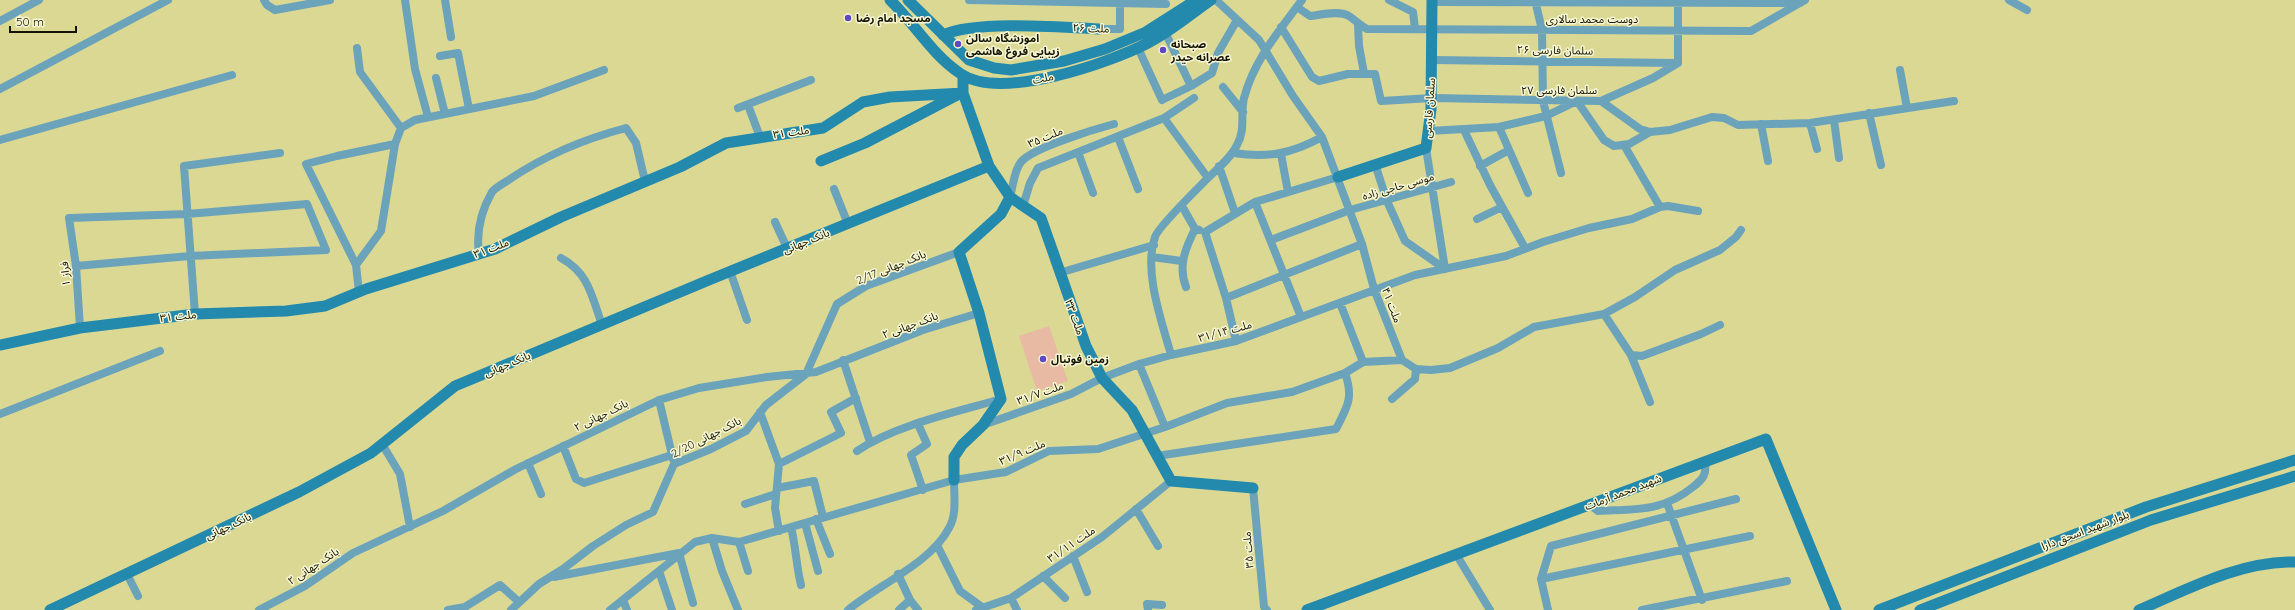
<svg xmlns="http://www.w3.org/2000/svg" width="2295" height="610" font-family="Quicksand,'Noto Sans Arabic',sans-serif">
<rect width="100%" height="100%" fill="#dbd894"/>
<path fill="#e8b9a3" d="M 1049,326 L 1068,381 L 1037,391 L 1019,336 Z"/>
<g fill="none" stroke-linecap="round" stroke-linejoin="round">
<path stroke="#6ba3bb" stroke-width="8" d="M 264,0 L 267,5 L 275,10 L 330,0
M 405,0 L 415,69 L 428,117
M 445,0 L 451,37
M 969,0 L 1166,4
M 1389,0 L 1413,12 L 1415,29
M 1535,0 L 1542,30 L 1543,101 L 1561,173
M 2009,0 L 2027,10
M 1432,2 L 1800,3
M 1297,7 L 1310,16 C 1320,15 1339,10 1349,16 C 1355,20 1360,25 1367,29 L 1751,31 L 1805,0
M 0,21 L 39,0
M 1358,24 L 1359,46 L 1364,73
M 1281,27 L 1312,77 L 1319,81 L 1348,74 L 1375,74 L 1381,101 L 1432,98 L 1601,101 L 1653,78 L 1678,63
M 1099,29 L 1120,29 L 1120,2
M 1165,32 L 1191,86
M 357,48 L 360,72 L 401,128
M 1138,48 L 1162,100 L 1191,86 L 1212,73 L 1218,53 L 1237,20
M 440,56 L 458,53 L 469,109
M 1432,60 L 1677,63
M 1678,63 L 1678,0
M 1900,70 L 1907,108
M 436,78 L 445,114
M 1223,87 L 1243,112
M 0,89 L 168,0
M 1601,101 L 1640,129 L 1650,132 L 1670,130 L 1712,117 L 1724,118 L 1738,125 L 1810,123 L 1954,101
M 748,105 L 760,137
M 738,108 L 811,80
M 1869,113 L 1881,165
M 1164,118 L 1208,178
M 1834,120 L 1839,158
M 1810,123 L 1817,149
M 1761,124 L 1768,161
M 1499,127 L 1528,193
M 1464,130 L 1490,185 L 1525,248
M 1429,131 L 1499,127 L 1546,116 L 1577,101 L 1604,140 L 1614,146 L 1629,144 L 1650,132
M 1118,137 L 1138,189
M 0,140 L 232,75
M 1624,145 L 1660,207
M 1426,148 L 1445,269
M 1078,152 L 1093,193
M 1233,153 C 1268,158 1291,154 1322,137
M 1281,154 L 1288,192
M 1375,164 L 1387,201 L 1405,241 L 1445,269
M 1219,166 L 1235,213
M 1480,166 L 1509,150
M 1338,177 L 1255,202 L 1205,232 L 1226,298 L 1362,244
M 834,189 L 848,224
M 1010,197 C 1013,187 1014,170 1021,162 C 1032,148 1095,129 1114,124
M 1255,202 L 1301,317
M 1023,206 L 1030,183 L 1038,168 L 1164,118 L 1194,98
M 1182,206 L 1195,229 L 1199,230
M 1477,219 L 1502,207
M 775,222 L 787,248
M 1271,240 L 1350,210 L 1451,182
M 479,254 C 476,232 481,211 492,192 C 495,188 502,184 507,181 C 542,157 584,139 626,128 L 636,143 L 645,181
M 1152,257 L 1182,261
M 561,258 C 589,273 592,297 602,325
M 356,265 L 381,231 L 395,144 L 401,128 L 415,120 L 534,96 L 604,70
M 76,266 L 190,256 L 326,250 L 307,204 L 187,214 L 69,218 L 76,266 L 80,328
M 730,271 L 747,320
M 1059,273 L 1154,245
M 1186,287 C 1178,266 1185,249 1195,229
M 359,292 L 356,265 L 306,164 L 337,156 L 395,144
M 1226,298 L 1236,341
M 1340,303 L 1363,362
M 195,314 L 184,166 L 280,153
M 1604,314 L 1631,355 L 1642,356 L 1701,334 L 1720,325
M 1171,355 C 1162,322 1143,271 1155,237 C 1157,229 1193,193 1201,185 C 1213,172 1230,160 1237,145 C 1246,129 1240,114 1244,98 C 1254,60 1279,31 1302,0
M 1631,355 L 1650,402
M 843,360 L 870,442
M 1402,360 L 1416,369 L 1431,370 L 1450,368 L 1498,348 L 1534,327 L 1604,314 L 1635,297 L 1675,270 L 1720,250 L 1736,237 L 1741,230
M 1139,364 L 1165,427
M 1392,399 L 1415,379 L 1416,369
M 659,400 L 673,459
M 760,412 L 779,464 L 775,508 L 779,531
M 0,414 L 160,351
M 918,424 L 927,444 L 911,455 L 923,490
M 983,425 L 1071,394 L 1102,378 L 1139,364 L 1171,355 L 1236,341 L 1415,275 L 1506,256 L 1543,242 L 1589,228 L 1632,219 L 1660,207 L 1668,206 L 1698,211
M 382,444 L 400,474 L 410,527
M 563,446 L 576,479 L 584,483 L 672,455
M 857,451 C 895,425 957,412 1001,399
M 1157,456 L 1336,429 C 1347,407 1354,398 1345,373 L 1363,362 L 1402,360 L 1374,289 L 1362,244 L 1322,137 L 1293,96 L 1259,40 L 1216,0
M 528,463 L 541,494
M 779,464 L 841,433 L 831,412 L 856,398
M 777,488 L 814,481 L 823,517
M 1253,488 L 1264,607 L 1267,610
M 1667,503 L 1702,600
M 745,504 L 776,494
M 1589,504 L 1598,511 C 1636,509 1662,512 1693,487 C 1703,479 1707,475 1705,461
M 1136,509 L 1158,546
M 816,519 L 830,554
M 805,523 L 818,571
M 791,527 C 796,547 796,565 801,585
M 712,538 L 722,571 L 738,610
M 739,542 L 748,571
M 937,545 L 960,591 L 982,607
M 1456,554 L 1490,610
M 1073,556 L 1087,592
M 659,571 L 672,610
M 127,574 L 138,596
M 898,574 L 910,600 L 918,610
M 1043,576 L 1065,598
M 554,577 L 679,553 L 693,603
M 1541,579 L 1750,536
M 1011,598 L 1017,610
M 623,600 L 627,610
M 259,610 L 305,586 L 353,553 L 443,511 L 516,469 L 659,400 L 699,388 L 767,377 L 816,372 L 923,330 L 979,313
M 448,610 L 465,607 L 500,585 L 519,602
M 511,610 L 539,584 L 563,569 L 593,546 L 626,525 L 653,512 L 674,464 L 711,449 L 746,431 L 766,405 L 806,374 L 837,304 L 866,286 L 959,252
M 610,610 L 695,542 L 712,538 L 739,542 L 954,480 L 1006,472 L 1049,451 L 1098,449 L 1165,427 L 1227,403 L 1292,392 L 1345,373
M 848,610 C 878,585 931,563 949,528 C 957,515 954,495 954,480
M 899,610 L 910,600
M 976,610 L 1011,598 L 1102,537 L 1171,481
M 1148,610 L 1147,604 L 1162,605
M 1548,610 L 1541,579 L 1551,546 L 1736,499
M 1642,610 L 1787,581"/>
<path stroke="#238aad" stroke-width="11" d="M 890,0 C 915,24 932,55 961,74 C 1001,101 1109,63 1148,43 C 1170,32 1191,14 1211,0
M 908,0 L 969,60 L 994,68 L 1011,70 L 1064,61 L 1105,49 L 1146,32 L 1196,0
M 943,35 C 974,20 1062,27 1099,29
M 963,75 L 963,93 L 989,166 L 1010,197 L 1041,218 L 1086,346 L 1102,378 L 1132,410 L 1171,481 L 1253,488
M 821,161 L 865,143 L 957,95
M 1338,177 L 1426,148 L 1431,109 L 1432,0
M 0,345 L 80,328 L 195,314 L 286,311 L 325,306 L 366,289 L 495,249 L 561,217 L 680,167 L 726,143 L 823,128 L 863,102 L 890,97 L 963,93
M 954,480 L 954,457 L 962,445 L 983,425 L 1001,399 L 979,313 L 959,252 L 1001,214 L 1010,197
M 50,610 L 299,492 L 371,453 L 455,386 L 709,280 L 989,166
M 1307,610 L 1766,439 L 1836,610
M 1879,610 L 2146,507 L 2295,460
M 1920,610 L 2151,520 L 2295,476
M 2139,610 C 2188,589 2240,561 2295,562"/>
</g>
<g fill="#5f49c2" stroke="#f8f7d5" stroke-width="1.5">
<circle cx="848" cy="18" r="4"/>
<circle cx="958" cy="44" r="4"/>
<circle cx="1163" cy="50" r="4"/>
<circle cx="1043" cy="359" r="4"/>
</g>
<g text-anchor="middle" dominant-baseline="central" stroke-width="3" stroke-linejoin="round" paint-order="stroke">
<g font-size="11" font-weight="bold" fill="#151400" stroke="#f8f7d5" text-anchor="start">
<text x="856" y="18">مسجد امام رضا</text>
<text x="966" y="38">اموزشگاه سالن<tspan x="966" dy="13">زیبایی فروغ هاشمی</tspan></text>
<text x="1171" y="44">صبحانه<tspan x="1171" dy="13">عصرانه حیدر</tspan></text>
<text x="1051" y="359">زمین فوتبال</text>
</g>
<g font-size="11" fill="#151400" stroke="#f8f7d5">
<text x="1592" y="19">دوست محمد سالاری</text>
<text transform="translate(1091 28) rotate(2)">ملت ۲۶</text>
<text transform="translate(1555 50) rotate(1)">سلمان فارسی ۲۶</text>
<text transform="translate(1043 78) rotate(-12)">ملت</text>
<text x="1559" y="90">سلمان فارسی ۲۷</text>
<text transform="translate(1429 108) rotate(-86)">سلمان فارسی</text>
<text transform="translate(791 132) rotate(-8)">ملت ۳۱</text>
<text transform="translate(1045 137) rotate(-23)">ملت ۳۵</text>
<text transform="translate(1398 186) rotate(-16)">موسی حاجی زاده</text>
<text transform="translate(806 241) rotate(-22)">بانک جهانی</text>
<text transform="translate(491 248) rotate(-21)">ملت ۳۱</text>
<text transform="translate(891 267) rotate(-22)">بانک جهانی 2/17</text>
<text transform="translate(65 274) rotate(-95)">فراز ۱</text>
<text transform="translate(1392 305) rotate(69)">ملت ۴۱</text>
<text transform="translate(178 316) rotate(-6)">ملت ۳۱</text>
<text transform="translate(1075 317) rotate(70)">ملت ۳۳</text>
<text transform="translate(910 325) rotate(-20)">بانک جهانی ۲</text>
<text transform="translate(1225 331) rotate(-15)">ملت ۳۱/۱۴</text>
<text transform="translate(507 364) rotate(-23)">بانک جهانی</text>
<text transform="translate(1040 393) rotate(-20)">ملت ۳۱/۷</text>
<text transform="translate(601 415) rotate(-26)">بانک جهانی ۲</text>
<text transform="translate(706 437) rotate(-27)">بانک جهانی 2/20</text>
<text transform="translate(1022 452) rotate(-23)">ملت ۳۱/۹</text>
<text transform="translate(1623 492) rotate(-21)">شهید محمد آرمات</text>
<text transform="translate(228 526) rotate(-25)">بانک جهانی</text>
<text transform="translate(2085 530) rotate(-21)">بلوار شهید اسحق دارا</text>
<text transform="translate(1071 544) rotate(-34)">ملت ۳۱/۱۱</text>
<text transform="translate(1248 550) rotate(-95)">ملت ۳۵</text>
<text transform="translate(313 566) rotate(-33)">بانک جهانی ۲</text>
</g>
</g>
<path d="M10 26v6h66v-6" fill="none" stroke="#151400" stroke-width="2"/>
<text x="16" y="26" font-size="12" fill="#151400" stroke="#f8f7d5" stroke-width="3" paint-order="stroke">50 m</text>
</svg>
